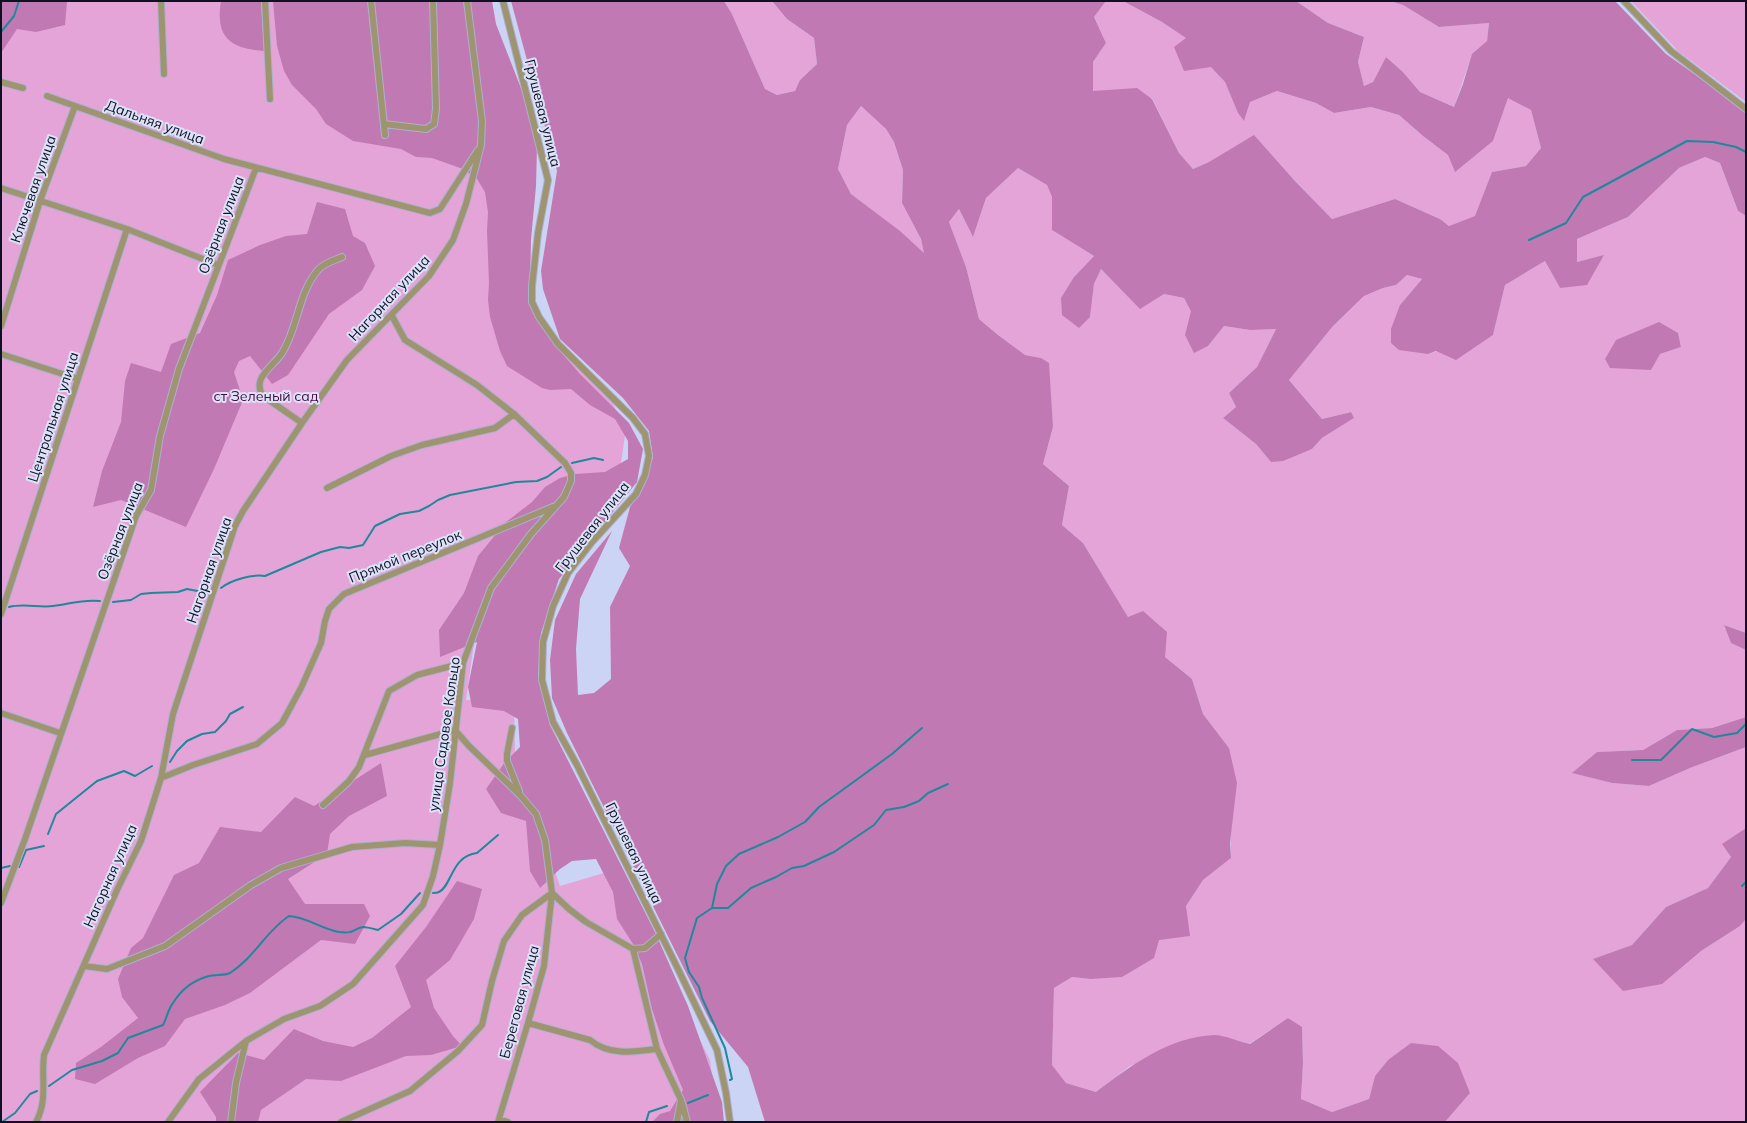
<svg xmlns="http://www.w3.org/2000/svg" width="1747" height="1123" font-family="Mulish,sans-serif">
<rect width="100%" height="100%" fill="#ccd4f5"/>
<path fill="#e5a4d8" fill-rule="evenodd" d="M 33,1 L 460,1 L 542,331 L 613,403 L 625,435 L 615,506 L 563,509 L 488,544 L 466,700 L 514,701 L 515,756 L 560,886 L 614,870 L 710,1060 L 718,1122 L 1,1122 L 1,38 Z
M 724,1 L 772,1 L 787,19 L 814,38 L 817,64 L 800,80 L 795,91 L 777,95 L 765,89 L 732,14 Z
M 1106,1 L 1123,1 L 1162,22 L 1187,38 L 1225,82 L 1238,112 L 1244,120 L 1250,102 L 1277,91 L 1316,103 L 1334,113 L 1371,107 L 1399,115 L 1423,136 L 1448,155 L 1455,171 L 1493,141 L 1508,97 L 1531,110 L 1541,148 L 1526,166 L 1492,172 L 1476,216 L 1449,226 L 1440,219 L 1395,199 L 1332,219 L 1293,179 L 1209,162 L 1193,169 L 1179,153 L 1152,98 L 1093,91 L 1093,62 L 1106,43 L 1094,17 Z
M 1296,1 L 1390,1 L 1403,5 L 1439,27 L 1489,23 L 1487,41 L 1472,55 L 1454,107 L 1420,92 L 1403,72 L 1386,57 L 1373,82 L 1364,86 L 1358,62 L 1364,37 L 1328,23 Z
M 1631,1 L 1746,1 L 1746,102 L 1678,51 Z
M 861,106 L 886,129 L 894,142 L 903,170 L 902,203 L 921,239 L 925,254 L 900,232 L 851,194 L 838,169 L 847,125 Z
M 1705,157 L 1720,163 L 1738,211 L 1746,216 L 1746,633 L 1724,625 L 1731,643 L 1746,650 L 1746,717 L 1712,728 L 1677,730 L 1643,750 L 1597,752 L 1573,773 L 1612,783 L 1649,786 L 1690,768 L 1746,747 L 1746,828 L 1723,844 L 1731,857 L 1708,888 L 1666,907 L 1632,945 L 1594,959 L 1701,951 L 1740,926 L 1746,919 L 1746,1122 L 1445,1122 L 1470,1093 L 1388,1060 L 1375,1076 L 1369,1099 L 1332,1112 L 1301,1099 L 1303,1063 L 1302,1028 L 1288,1018 L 1249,1044 L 1215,1035 L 1130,1066 L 1096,1092 L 1066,1083 L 1052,1065 L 1054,988 L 1072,977 L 1090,979 L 1158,940 L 1186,906 L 1203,880 L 1231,858 L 1229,748 L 1203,714 L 1192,679 L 1165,657 L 1128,617 L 1083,543 L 1062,525 L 1069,486 L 1043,464 L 1053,427 L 1041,358 L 1025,355 L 998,335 L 979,319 L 966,267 L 949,222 L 959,209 L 973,237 L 986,198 L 1018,168 L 1047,185 L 1052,197 L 1052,230 L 1094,256 L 1074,277 L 1090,317 L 1094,284 L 1101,269 L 1140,308 L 1164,294 L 1184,298 L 1192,311 L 1185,335 L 1208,346 L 1224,326 L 1250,330 L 1276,329 L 1257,367 L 1229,393 L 1236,407 L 1223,418 L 1256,444 L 1271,462 L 1312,449 L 1322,438 L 1354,418 L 1350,412 L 1322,419 L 1289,380 L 1333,326 L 1364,296 L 1383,288 L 1396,285 L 1407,275 L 1422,279 L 1400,305 L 1428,354 L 1493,335 L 1505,285 L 1545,261 L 1560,288 L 1604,256 L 1577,262 L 1577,239 L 1628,217 L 1679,168 ZM 1678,333 L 1681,347 L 1660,354 Z"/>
<path fill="#c179b3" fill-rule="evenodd" d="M 1,1 L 69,1 L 67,2 L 65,25 L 36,32 L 17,29 L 1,53 Z
M 221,1 L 261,1 L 264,51 C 230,49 215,37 221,1 Z
M 273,1 L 492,1 L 496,24 L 524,96 L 537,147 L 536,186 L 531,240 L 530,288 L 538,321 L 555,345 L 580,374 L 629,423 L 643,449 L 637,482 L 559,579 L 541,633 L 538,675 L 550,725 L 655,932 L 688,1006 L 722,1102 L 724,1122 L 652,1122 L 660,1114 L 670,1111 L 683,1090 L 664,1045 L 652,1009 L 642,964 L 633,944 L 617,919 L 613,892 L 596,859 L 572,861 L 560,869 L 540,888 L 530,871 L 526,821 L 501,813 L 486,789 L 505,762 L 520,747 L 518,719 L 504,711 L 472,707 L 468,687 L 477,642 L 440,657 L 439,630 L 464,593 L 478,556 L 506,522 L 532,502 L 545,487 L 560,478 L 575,474 L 605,472 L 628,459 L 628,441 L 615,419 L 590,405 L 571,389 L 550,390 L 542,388 L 507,366 L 500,351 L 490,317 L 488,300 L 489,283 L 487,231 L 488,212 L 485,192 L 477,179 L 463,169 L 432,158 L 416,157 L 401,149 L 353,141 L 326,124 L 316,109 L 292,85 L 284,71 L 277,46 Z
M 511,1 L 724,1 L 732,14 L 765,89 L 777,95 L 795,91 L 800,80 L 817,64 L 814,38 L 787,19 L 772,1 L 1106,1 L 1094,17 L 1106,43 L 1093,62 L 1093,91 L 1137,88 L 1152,99 L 1179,153 L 1193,169 L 1209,162 L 1254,135 L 1293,179 L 1332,219 L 1395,199 L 1440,219 L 1449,226 L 1475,216 L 1492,172 L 1526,166 L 1541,148 L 1531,110 L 1508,98 L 1493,141 L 1455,172 L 1448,155 L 1423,136 L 1399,115 L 1371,107 L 1334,113 L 1316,103 L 1277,91 L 1250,102 L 1244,121 L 1238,113 L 1225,82 L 1211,67 L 1184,71 L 1174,47 L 1186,38 L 1162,22 L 1123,1 L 1296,1 L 1328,23 L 1364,37 L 1358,62 L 1364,86 L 1373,82 L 1386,57 L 1403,72 L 1420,92 L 1454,107 L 1463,84 L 1472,54 L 1487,41 L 1489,23 L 1439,27 L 1403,5 L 1390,1 L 1615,1 L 1666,54 L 1727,97 L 1746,113 L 1746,216 L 1738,211 L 1720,163 L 1705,157 L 1679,168 L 1628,217 L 1577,239 L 1577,262 L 1604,255 L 1587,285 L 1560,288 L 1545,261 L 1505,285 L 1493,335 L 1456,360 L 1436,351 L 1428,354 L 1399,350 L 1391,343 L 1391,329 L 1400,305 L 1422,279 L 1407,275 L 1396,285 L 1383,288 L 1364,296 L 1333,326 L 1289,380 L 1322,419 L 1351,412 L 1354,418 L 1322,438 L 1312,449 L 1283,461 L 1271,462 L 1256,444 L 1223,418 L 1236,407 L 1229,393 L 1257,367 L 1276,329 L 1250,330 L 1224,326 L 1208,346 L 1194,353 L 1185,335 L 1191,311 L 1184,298 L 1164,294 L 1140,309 L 1101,269 L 1094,284 L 1090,317 L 1079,328 L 1062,315 L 1061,298 L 1074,277 L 1094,256 L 1052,230 L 1052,197 L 1047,185 L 1018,168 L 986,198 L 973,237 L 959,209 L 949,222 L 966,267 L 979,319 L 998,335 L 1025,355 L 1041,358 L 1049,363 L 1053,427 L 1043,464 L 1069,486 L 1062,525 L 1083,543 L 1128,617 L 1143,611 L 1167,632 L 1165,657 L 1192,679 L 1203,714 L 1229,748 L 1237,783 L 1230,843 L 1231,858 L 1203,880 L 1186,906 L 1190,936 L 1159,940 L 1154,958 L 1122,977 L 1090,979 L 1072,977 L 1054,988 L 1052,1065 L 1066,1083 L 1096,1092 C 1130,1066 1169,1037 1214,1035 C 1225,1035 1239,1042 1250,1044 L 1288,1018 L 1302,1027 L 1303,1063 L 1301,1099 L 1332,1112 L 1369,1099 L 1375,1076 L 1388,1060 L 1411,1043 L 1438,1046 L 1458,1063 L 1470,1093 L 1445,1122 L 765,1122 L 748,1067 L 710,1021 L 567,733 L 552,698 L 550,660 L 555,620 L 576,574 L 612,531 L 580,599 L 576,649 L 578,695 L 594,693 L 611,679 L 610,607 L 630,566 L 619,548 L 630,507 L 645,483 L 653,457 L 649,431 L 623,398 L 560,339 L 543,289 L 541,271 L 557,171 ZM 861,106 L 886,129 L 894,142 L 903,170 L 902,203 L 921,239 L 924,253 L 900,231 L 851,194 L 838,169 L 847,125 Z
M 317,202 L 345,209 L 353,236 L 365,243 L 375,266 L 362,290 L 329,314 L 288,375 L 272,384 L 250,356 L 239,361 L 234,372 L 243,400 L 214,469 L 186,527 L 121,500 L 93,507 L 102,471 L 121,422 L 125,381 L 131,363 L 161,372 L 171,344 L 200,333 L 217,295 L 228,260 L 260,245 L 286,236 L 307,234 Z
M 1659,322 L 1678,333 L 1681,347 L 1660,354 L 1651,370 L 1610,368 L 1605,359 L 1616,340 Z
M 1724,625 L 1746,633 L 1746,650 L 1731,643 Z
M 1746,717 L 1746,747 L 1690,768 L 1649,786 L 1612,783 L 1572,773 L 1597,752 L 1643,750 L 1677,730 L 1712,728 Z
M 381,763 L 387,796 L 349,816 L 330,834 L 327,854 L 288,879 L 305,904 L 364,904 L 370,916 L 355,944 L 321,940 L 250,993 L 225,1005 L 185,1019 L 165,1046 L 138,1058 L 95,1084 L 75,1079 L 76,1063 L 101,1047 L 138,1018 L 122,997 L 118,979 L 131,948 L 143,938 L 174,875 L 199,863 L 220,827 L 261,832 L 295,797 L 314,806 Z
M 1746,828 L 1746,919 L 1740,926 L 1701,951 L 1662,984 L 1623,991 L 1593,959 L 1632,945 L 1666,907 L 1708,888 L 1731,857 L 1722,844 Z
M 457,881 L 482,889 L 474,919 L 450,960 L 426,980 L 434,1008 L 453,1036 L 462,1046 L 431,1055 L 406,1056 L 341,1081 L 306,1079 L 261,1110 L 258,1122 L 216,1122 L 216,1117 L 200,1092 L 238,1053 L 264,1060 L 294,1029 L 323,1041 L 353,1047 L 372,1038 L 411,1007 L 395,966 L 426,927 Z"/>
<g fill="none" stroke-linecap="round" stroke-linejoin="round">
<path stroke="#20889b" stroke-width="2" d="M 1,32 L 14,16 L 19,1
M 1529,240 L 1566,223 L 1583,197 L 1687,141 L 1713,142 L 1736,147 L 1746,152
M 572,463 L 594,458 L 603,460
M 221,588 C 231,580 252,574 265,576 L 321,552 L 340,547 L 349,548 L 363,545 L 375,526 L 400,514 L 419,511 L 429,506 L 438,500 L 450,495 L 516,482 L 537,481 L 547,477 L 561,467
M 113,602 L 131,600 L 141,594 L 151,593 L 178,592 L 187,589 L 208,593
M 9,607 C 24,603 39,608 53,606 C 71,604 81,599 100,601
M 1632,760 L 1661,760 L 1692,729 L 1714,737 L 1737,733 L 1746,724
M 170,762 L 177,751 L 187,741 L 202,734 L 215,732 L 226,721 L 230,714 L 243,707
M 48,834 L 56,814 L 97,781 L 124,771 L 135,776 L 152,766
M 19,867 L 26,850 L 44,846
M 1,868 L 10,866
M 1742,886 L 1746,882
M 433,893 C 435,893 437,893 439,892 C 452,886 451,856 477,853 L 498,835
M 712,908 L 717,884 L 726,866 L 739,854 L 778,837 L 805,822 L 819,807 L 892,754 L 922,728
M 730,1080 L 732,1079 L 725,1048 L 702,998 L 699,987 L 689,972 L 685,958 L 697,918 L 712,908 L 728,908 L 751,888 L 776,877 L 792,868 L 804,866 L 834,852 L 874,825 L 886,810 L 904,807 L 919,801 L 928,793 L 948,784
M 49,1086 L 72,1070 L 102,1061 L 118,1053 L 128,1038 L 163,1025 C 167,1018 168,1009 173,1003 C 181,990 194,980 209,976 C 215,974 224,976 230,973 C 254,958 266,931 289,916 C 307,917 321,929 339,932 C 355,934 352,929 363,927 C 367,927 374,929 378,930 L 401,914 L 420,893
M 688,1103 L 708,1095
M 2,1122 L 15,1113 L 30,1094 L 37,1091
M 646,1122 L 649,1112 L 667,1106"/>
<g stroke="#aab1cf" stroke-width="8">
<path id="minor" d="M 161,1 L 164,74
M 265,1 L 270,99
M 371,1 L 385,135
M 503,1 L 548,180 L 538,233 L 532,286 L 532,302 L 539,317 L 558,344 L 633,418 L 645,434 L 649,456 L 645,475 L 636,494 L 592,542 L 568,573 L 553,606 L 543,642 L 542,680 L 553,722 L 577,765 L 678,969 L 717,1050 L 726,1093 L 730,1122
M 1624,1 L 1671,51 L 1746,109
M 1,82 L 23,88
M 47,96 L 224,159 L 430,213 L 440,209 L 478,150
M 384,124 L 426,129 L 434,124 L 436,109 L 433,1
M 1,188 L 127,229 L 218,265
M 1,326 L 40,201 L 75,106
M 1,354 L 78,379
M 302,423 L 263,396 C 251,378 273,367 282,353 C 298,328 298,293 318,270 C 324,263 335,260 342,257
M 327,488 L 391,456 L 422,445 L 495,428 L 514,414
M 1,614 L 127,229
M 1,713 L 60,733
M 512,728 L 507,754 L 507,761 L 519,791
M 365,755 L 455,730 L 469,746 L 520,795 L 536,814 L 545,840 L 552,893 L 544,966 L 528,1023 L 498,1122
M 161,778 L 193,765 L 257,744 L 282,723 L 301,688 L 321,643 L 325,621 L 329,609 L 344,594 L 553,507
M 323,805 L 349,781 L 359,767 L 389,691 L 417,675 L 463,663
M 1,903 L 25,839 L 136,516 L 151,490 L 160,436 L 179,369 L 256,168
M 633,949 L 657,1049 L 681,1100 L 677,1122
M 84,966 L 107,969 L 165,946 L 251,885 L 281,868 L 352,847 L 405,843 L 440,845
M 528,1023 L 590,1040 C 609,1056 634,1052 657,1049
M 682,1103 L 687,1122
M 499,1119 L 508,1122
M 36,1122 C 48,1100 41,1079 44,1055 L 117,890 L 141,841 L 161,778 L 173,714 L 235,526 L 243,511 L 302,423 L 347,360 L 429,276 L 453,240 L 466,204 L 481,145 L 482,121 L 467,1
M 168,1122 L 199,1079 L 246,1041 L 284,1019 L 320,1006 L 353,984 L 423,905 L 433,876 L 440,845 L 450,783 L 463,663 L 491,588 L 531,534 L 564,497 L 571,481 L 571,473 L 565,463 L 514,414 L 477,385 L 405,340 L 392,316
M 231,1122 L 236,1083 L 246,1041
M 341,1122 L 410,1091 L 458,1051 L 482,1025 L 492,981 L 504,941 L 522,915 L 552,893 L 569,909 L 586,922 L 633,949 L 645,948 L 661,934"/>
</g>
<use href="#minor" stroke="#9f9470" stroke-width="6"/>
</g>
<g text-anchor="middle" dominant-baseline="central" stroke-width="4" stroke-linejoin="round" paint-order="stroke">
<g font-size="14" fill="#0e1124" stroke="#dce2f8">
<text transform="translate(543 113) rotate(76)">Грушевая улица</text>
<text transform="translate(155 122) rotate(20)">Дальняя улица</text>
<text transform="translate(33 189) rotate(-71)">Ключевая улица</text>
<text transform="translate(221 225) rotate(-69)">Озёрная улица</text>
<text transform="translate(389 298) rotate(-47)">Нагорная улица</text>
<text transform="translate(53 417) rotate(-72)">Центральная улица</text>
<text transform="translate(592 527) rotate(-52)">Грушевая улица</text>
<text transform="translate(120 531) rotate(-69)">Озёрная улица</text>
<text transform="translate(405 556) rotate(-22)">Прямой переулок</text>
<text transform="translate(209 570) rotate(-71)">Нагорная улица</text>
<text transform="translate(444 734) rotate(-82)">улица Садовое Кольцо</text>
<text transform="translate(634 853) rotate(64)">Грушевая улица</text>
<text transform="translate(110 876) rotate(-66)">Нагорная улица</text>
<text transform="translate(519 1002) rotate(-75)">Береговая улица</text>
</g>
<g font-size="14" fill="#4a0742" stroke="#dce2f8">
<text x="266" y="396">ст Зеленый сад</text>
</g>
</g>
<rect width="1747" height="1123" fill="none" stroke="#0e1124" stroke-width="4"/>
</svg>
